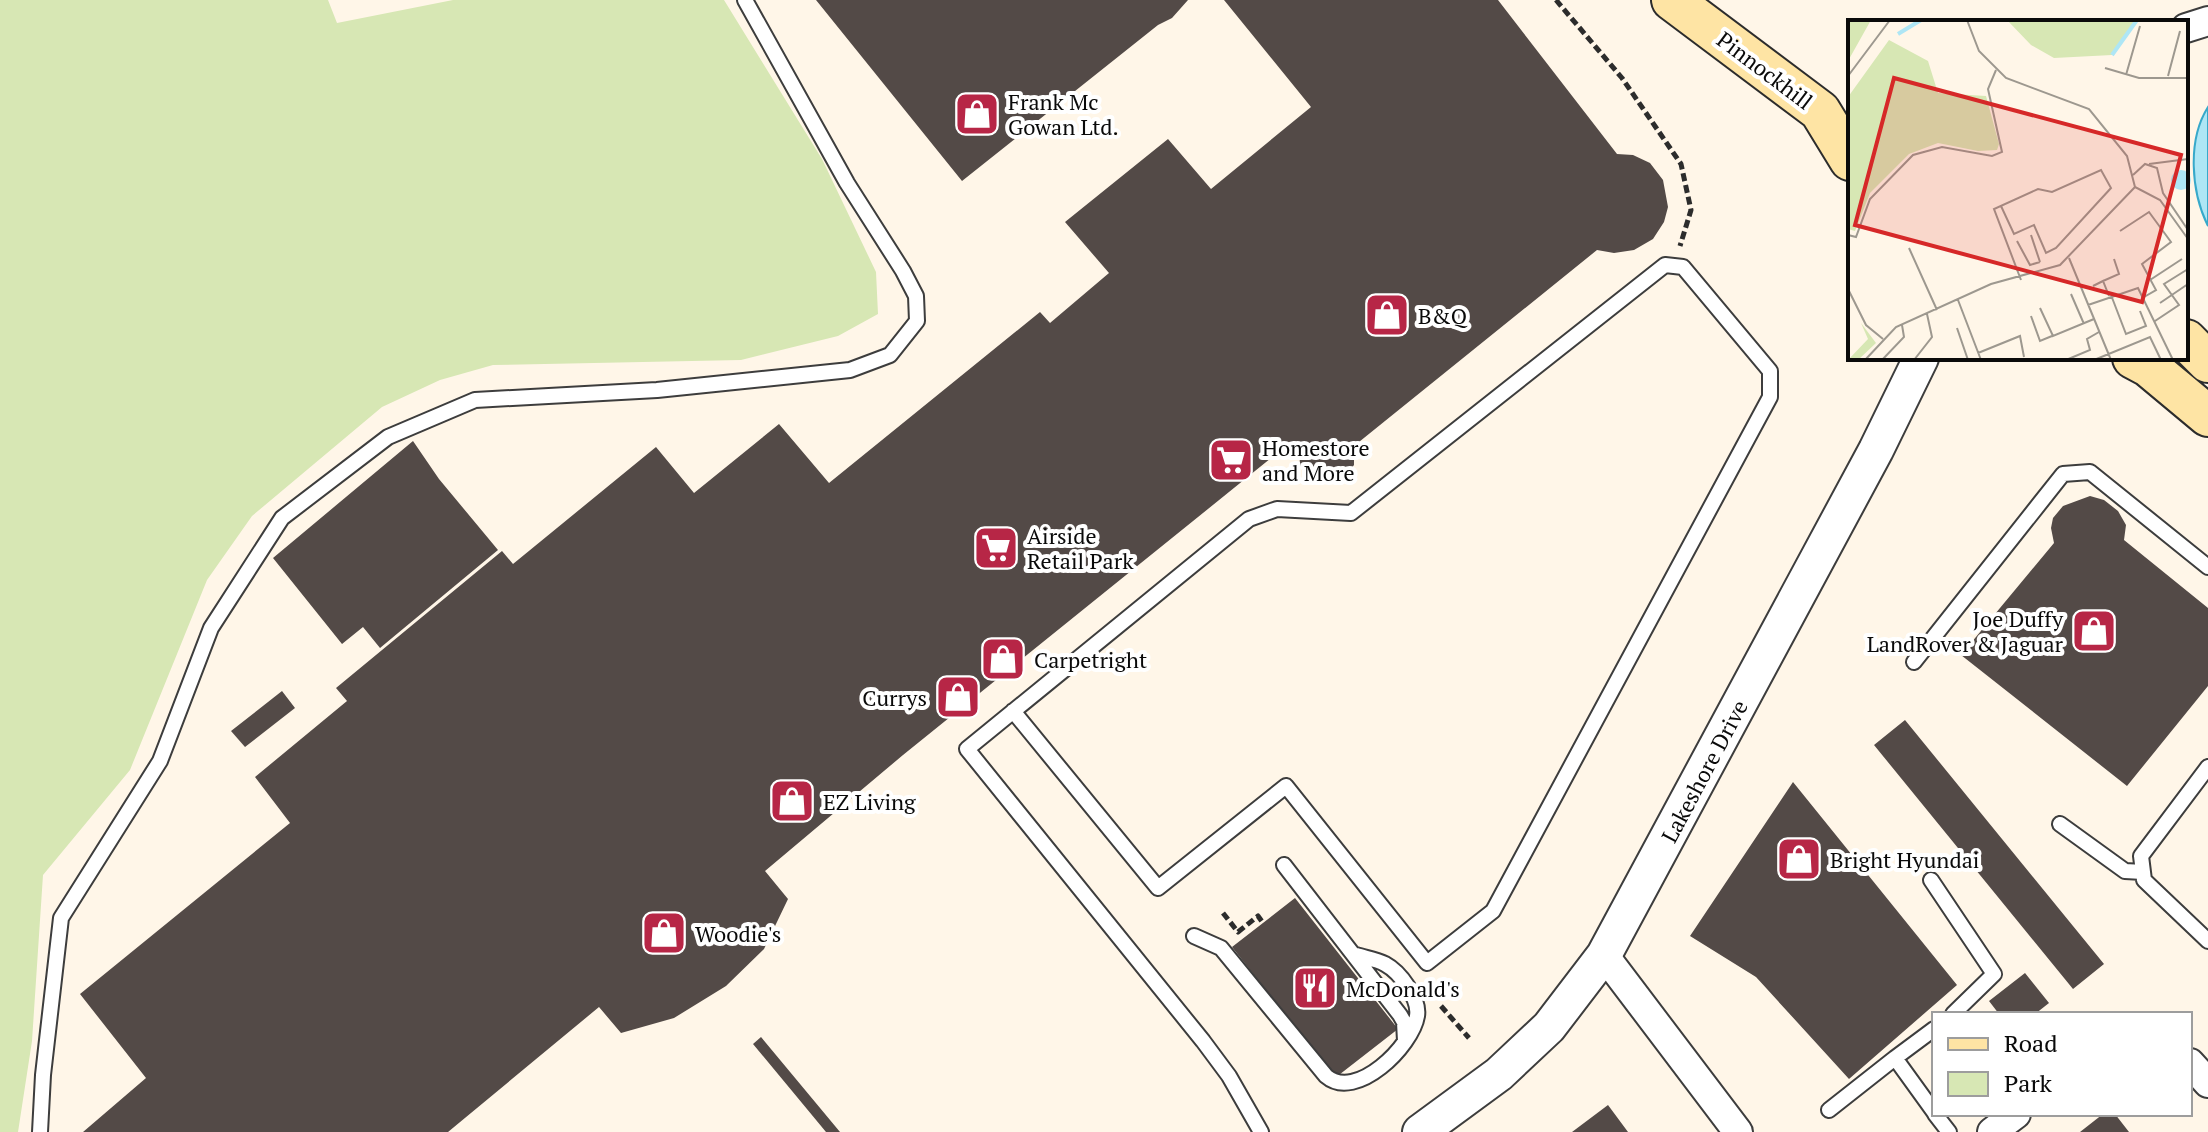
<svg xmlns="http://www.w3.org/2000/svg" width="2208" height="1132" font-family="'PT Serif',serif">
<rect width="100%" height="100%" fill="#fff6e8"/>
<path fill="#d7e7b4" d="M 0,0 L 328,0 L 337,23 L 453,0 L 724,0 L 822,159 L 876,272 L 878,314 L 838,336 L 741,360 L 493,365 L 440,380 L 382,407 L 252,516 L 207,580 L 130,770 L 43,875 L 32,1041 L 18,1132 L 0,1132 Z"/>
<path fill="#aee6f5" stroke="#37a9ca" stroke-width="2" d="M 2208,107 L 2208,226 C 2191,192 2187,140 2208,107 Z"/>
<path fill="#534a47" d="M 816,0 L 1188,0 L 1172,18 L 1158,25 L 962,181 Z
M 1224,0 L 1498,0 L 1617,154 L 1633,155 L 1650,163 L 1663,180 L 1668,207 L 1664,222 L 1653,239 L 1634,250 L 1614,253 L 1597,250 L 1354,446 L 1354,465 L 1341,481 L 1321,484 L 1307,477 L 1300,465 L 1299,449 L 1291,442 L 903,755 L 765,871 L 788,899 L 764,949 L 726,986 L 674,1018 L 621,1033 L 599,1007 L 448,1132 L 83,1132 L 146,1078 L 80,994 L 290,823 L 255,777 L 347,701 L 336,688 L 502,551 L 513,564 L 656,447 L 694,493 L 779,424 L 829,483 L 1040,312 L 1050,323 L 1109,273 L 1065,222 L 1168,139 L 1211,189 L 1311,107 Z
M 413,441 L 439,479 L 498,550 L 380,648 L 363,627 L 342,644 L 273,558 Z
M 2090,496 L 2104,500 L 2118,511 L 2126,525 L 2124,540 L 2208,608 L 2208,686 L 2127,786 L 1961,655 L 2054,543 L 2051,528 L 2053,518 L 2063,506 Z
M 282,691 L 295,708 L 245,747 L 231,731 Z
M 1905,720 L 2104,964 L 2073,989 L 1874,745 Z
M 1793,782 L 1957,985 L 1849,1079 L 1756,977 L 1690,936 Z
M 1295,898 L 1398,1029 L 1335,1078 L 1232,947 Z
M 2025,973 L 2049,1003 L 2035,1014 L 1999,1014 L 1989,1001 Z
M 761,1037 L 840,1132 L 826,1132 L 753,1044 Z
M 1608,1105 L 1628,1132 L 1572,1132 Z
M 2103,1114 L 2115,1114 L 2129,1132 L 2080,1132 Z"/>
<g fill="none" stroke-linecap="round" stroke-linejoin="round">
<g stroke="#3d3d3d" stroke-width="18">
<path id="service" d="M 1914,662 L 2063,474 L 2090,472 L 2208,567
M 1013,711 L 1158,888 L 1286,786 L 1427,963 L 1493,911 L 1770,397 L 1770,371 L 1683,267 L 1665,265 L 1351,513 L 1277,509 L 1249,519 L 967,749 L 1203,1041 L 1229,1076 L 1261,1132
M 2208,767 L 2141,856 L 2144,880 L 2208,941
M 2060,824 L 2125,871 L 2143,872
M 1284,865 L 1400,1015 L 1404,1022 L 1405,1041
M 1931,880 L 1994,974 L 1953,1014
M 1194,936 L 1221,948 L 1326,1076 C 1356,1102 1412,1046 1417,1016 C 1420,999 1400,972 1385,964 C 1376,959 1365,958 1356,955
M 1895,1058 L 1934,1029
M 1829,1110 L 1895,1058 L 1934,1112
M 1935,1114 L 1949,1132
M 40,1132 L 43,1075 L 61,918 L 160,761 L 211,628 L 282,518 L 388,437 L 475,400 L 657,390 L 850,370 L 890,355 L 917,321 L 916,296 L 903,271 L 847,183 L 745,0"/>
</g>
<g stroke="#3d3d3d" stroke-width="32">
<path id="minor" d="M 2186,28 L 2208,21
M 1604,955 L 1738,1132
M 2190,1063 L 2208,1083
M 1992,1132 L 2016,1114"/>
</g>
<g stroke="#3d3d3d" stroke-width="38">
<path id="tertiary" d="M 1420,1132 L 1499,1074 L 1549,1027 L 1604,955 L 1876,450 L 1921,358"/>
</g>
<g stroke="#2c2c2c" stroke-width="44">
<path id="secondary" d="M 1672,0 L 1820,111 L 1850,160
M 2186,340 L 2208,362
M 2133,358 L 2148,366 L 2208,416"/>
</g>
<path stroke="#2c2c2c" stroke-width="5" stroke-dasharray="8 4" stroke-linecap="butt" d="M 1556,0 L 1622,78 L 1681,164 L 1691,210 L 1680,246
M 1223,913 L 1238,932 L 1258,916 L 1263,923
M 1441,1006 L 1469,1038"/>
<use href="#service" stroke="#fff" stroke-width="14"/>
<use href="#minor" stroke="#fff" stroke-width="28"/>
<use href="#tertiary" stroke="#fff" stroke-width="34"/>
<use href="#secondary" stroke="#fee4a4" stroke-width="40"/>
</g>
<defs>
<g id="shop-square" transform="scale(2.3)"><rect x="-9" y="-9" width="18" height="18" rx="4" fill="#b72646" stroke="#fff"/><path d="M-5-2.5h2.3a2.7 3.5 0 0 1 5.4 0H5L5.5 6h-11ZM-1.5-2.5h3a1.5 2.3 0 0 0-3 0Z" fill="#fff"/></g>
<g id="supermarket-square" transform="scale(2.3)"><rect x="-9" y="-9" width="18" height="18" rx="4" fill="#b72646" stroke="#fff"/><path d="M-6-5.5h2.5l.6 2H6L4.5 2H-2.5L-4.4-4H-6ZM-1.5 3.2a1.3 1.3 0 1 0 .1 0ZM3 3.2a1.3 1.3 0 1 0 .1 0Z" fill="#fff"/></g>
<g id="restaurant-square" transform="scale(2.3)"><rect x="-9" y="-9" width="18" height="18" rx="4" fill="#b72646" stroke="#fff"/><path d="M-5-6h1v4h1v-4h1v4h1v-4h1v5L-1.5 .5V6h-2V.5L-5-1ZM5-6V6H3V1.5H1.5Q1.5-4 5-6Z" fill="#fff"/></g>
</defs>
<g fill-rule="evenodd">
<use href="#shop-square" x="977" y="114"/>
<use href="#shop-square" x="1387" y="315"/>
<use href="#supermarket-square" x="1231" y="460"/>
<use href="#supermarket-square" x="996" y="548"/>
<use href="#shop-square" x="2094" y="631"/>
<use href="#shop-square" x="1003" y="659"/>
<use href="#shop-square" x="958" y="697"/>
<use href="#shop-square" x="792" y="801"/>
<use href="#shop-square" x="1799" y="859"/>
<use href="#shop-square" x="664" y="933"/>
<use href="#restaurant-square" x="1315" y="988"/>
</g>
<g text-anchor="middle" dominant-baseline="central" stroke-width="8" stroke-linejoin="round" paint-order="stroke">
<g font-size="22" fill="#0a0a0a" stroke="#fff">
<text transform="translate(1765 70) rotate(37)">Pinnockhill</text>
<text transform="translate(1704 771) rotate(-62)">Lakeshore Drive</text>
</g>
<g font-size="22" fill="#0a0a0a" stroke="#fff" text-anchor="start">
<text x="1008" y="101">Frank Mc<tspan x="1008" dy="25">Gowan Ltd.</tspan></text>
<text x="1418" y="315">B&amp;Q</text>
<text x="1262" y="447">Homestore<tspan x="1262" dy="25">and More</tspan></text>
<text x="1027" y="535">Airside<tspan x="1027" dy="25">Retail Park</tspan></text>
<text x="2063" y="618" text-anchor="end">Joe Duffy<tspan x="2063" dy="25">LandRover &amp; Jaguar</tspan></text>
<text x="1034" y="659">Carpetright</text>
<text x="927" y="697" text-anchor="end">Currys</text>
<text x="823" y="801">EZ Living</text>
<text x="1830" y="859">Bright Hyundai</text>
<text x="695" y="933">Woodie's</text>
<text x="1346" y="988">McDonald's</text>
</g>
</g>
<g transform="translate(1848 20)">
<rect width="340" height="340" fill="#fff6e8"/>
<path d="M 0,0 L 23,0 L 0,41 ZM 159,0 L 289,0 L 264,35 L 206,38 L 183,25 ZM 41,20 L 80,41 L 90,73 L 138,76 L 151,124 L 149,130 L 130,131 L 90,123 L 61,134 L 22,173 L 7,211 L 0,209 L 0,77 ZM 13,303 L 28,323 L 10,340 L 0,340 L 20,319 Z" fill="#d7e7b4"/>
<path d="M323 160a10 10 0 1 1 20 0a10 10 0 1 1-20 0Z" fill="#aee6f5"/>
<path fill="none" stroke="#aee6f5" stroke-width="4" d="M 50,14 L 73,0M 264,35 L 289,0"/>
<path fill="none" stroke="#9d988f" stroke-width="2" d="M 119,0 L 131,31 L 158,58 L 241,89 L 279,136 L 287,167 L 312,180 L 340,219M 257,48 L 291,58 L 340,58M 278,55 L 292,6M 0,56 L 42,0M 320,56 L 332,11M 301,144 L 340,139M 285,155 L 297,144 L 309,148 L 315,173 L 340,210M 153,186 L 166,214 L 186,205 L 198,233 L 208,228 L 263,168 L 253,150 L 204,172 L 190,169 L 146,189 L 173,260M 272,211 L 301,192 L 323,222 L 294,244 L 308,270 L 296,277M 0,215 L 8,217 L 22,179 L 65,135 L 94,127 L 144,136 L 154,132 L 140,69 L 148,50M 183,215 L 192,242M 169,221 L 182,245 L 192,242M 61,228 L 89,290M 221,238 L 263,340M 302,260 L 334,239M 255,261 L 271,254 L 266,239M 245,266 L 255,261 L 261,276M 0,269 L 18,305 L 35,319M 223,274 L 236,304M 263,275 L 278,314 L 298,306 L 292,291M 110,280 L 133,340M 312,283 L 340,264M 240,285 L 290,268 L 325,340M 192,288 L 205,316 L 246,299M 183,296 L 192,321 L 204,316M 307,301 L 331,285 L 316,264 L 340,249M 109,308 L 120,340M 130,333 L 172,316 L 176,337M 17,340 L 48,307 L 143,264 L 212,245 L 287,167M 34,340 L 56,317 L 54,305M 66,340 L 84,317 L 79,294M 218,340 L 242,330 L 239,319 L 251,312M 246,340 L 302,317 L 313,340"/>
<path fill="#d62828" fill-opacity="0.15" stroke="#d62828" stroke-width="4" d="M 46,58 L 333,135 L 294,282 L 7,205 Z"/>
<rect width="340" height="340" fill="none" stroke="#0a0a0a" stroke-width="4"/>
</g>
<rect x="1932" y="1012" width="260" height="104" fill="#ffffff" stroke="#9d9d9d" stroke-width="2"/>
<rect x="1948" y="1038" width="40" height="12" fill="#fee4a4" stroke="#9d9d9d" stroke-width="2"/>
<text x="2004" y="1052" font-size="24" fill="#0a0a0a">Road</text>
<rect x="1948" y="1072" width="40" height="24" fill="#d7e7b4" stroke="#9d9d9d" stroke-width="2"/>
<text x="2004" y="1092" font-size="24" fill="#0a0a0a">Park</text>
</svg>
